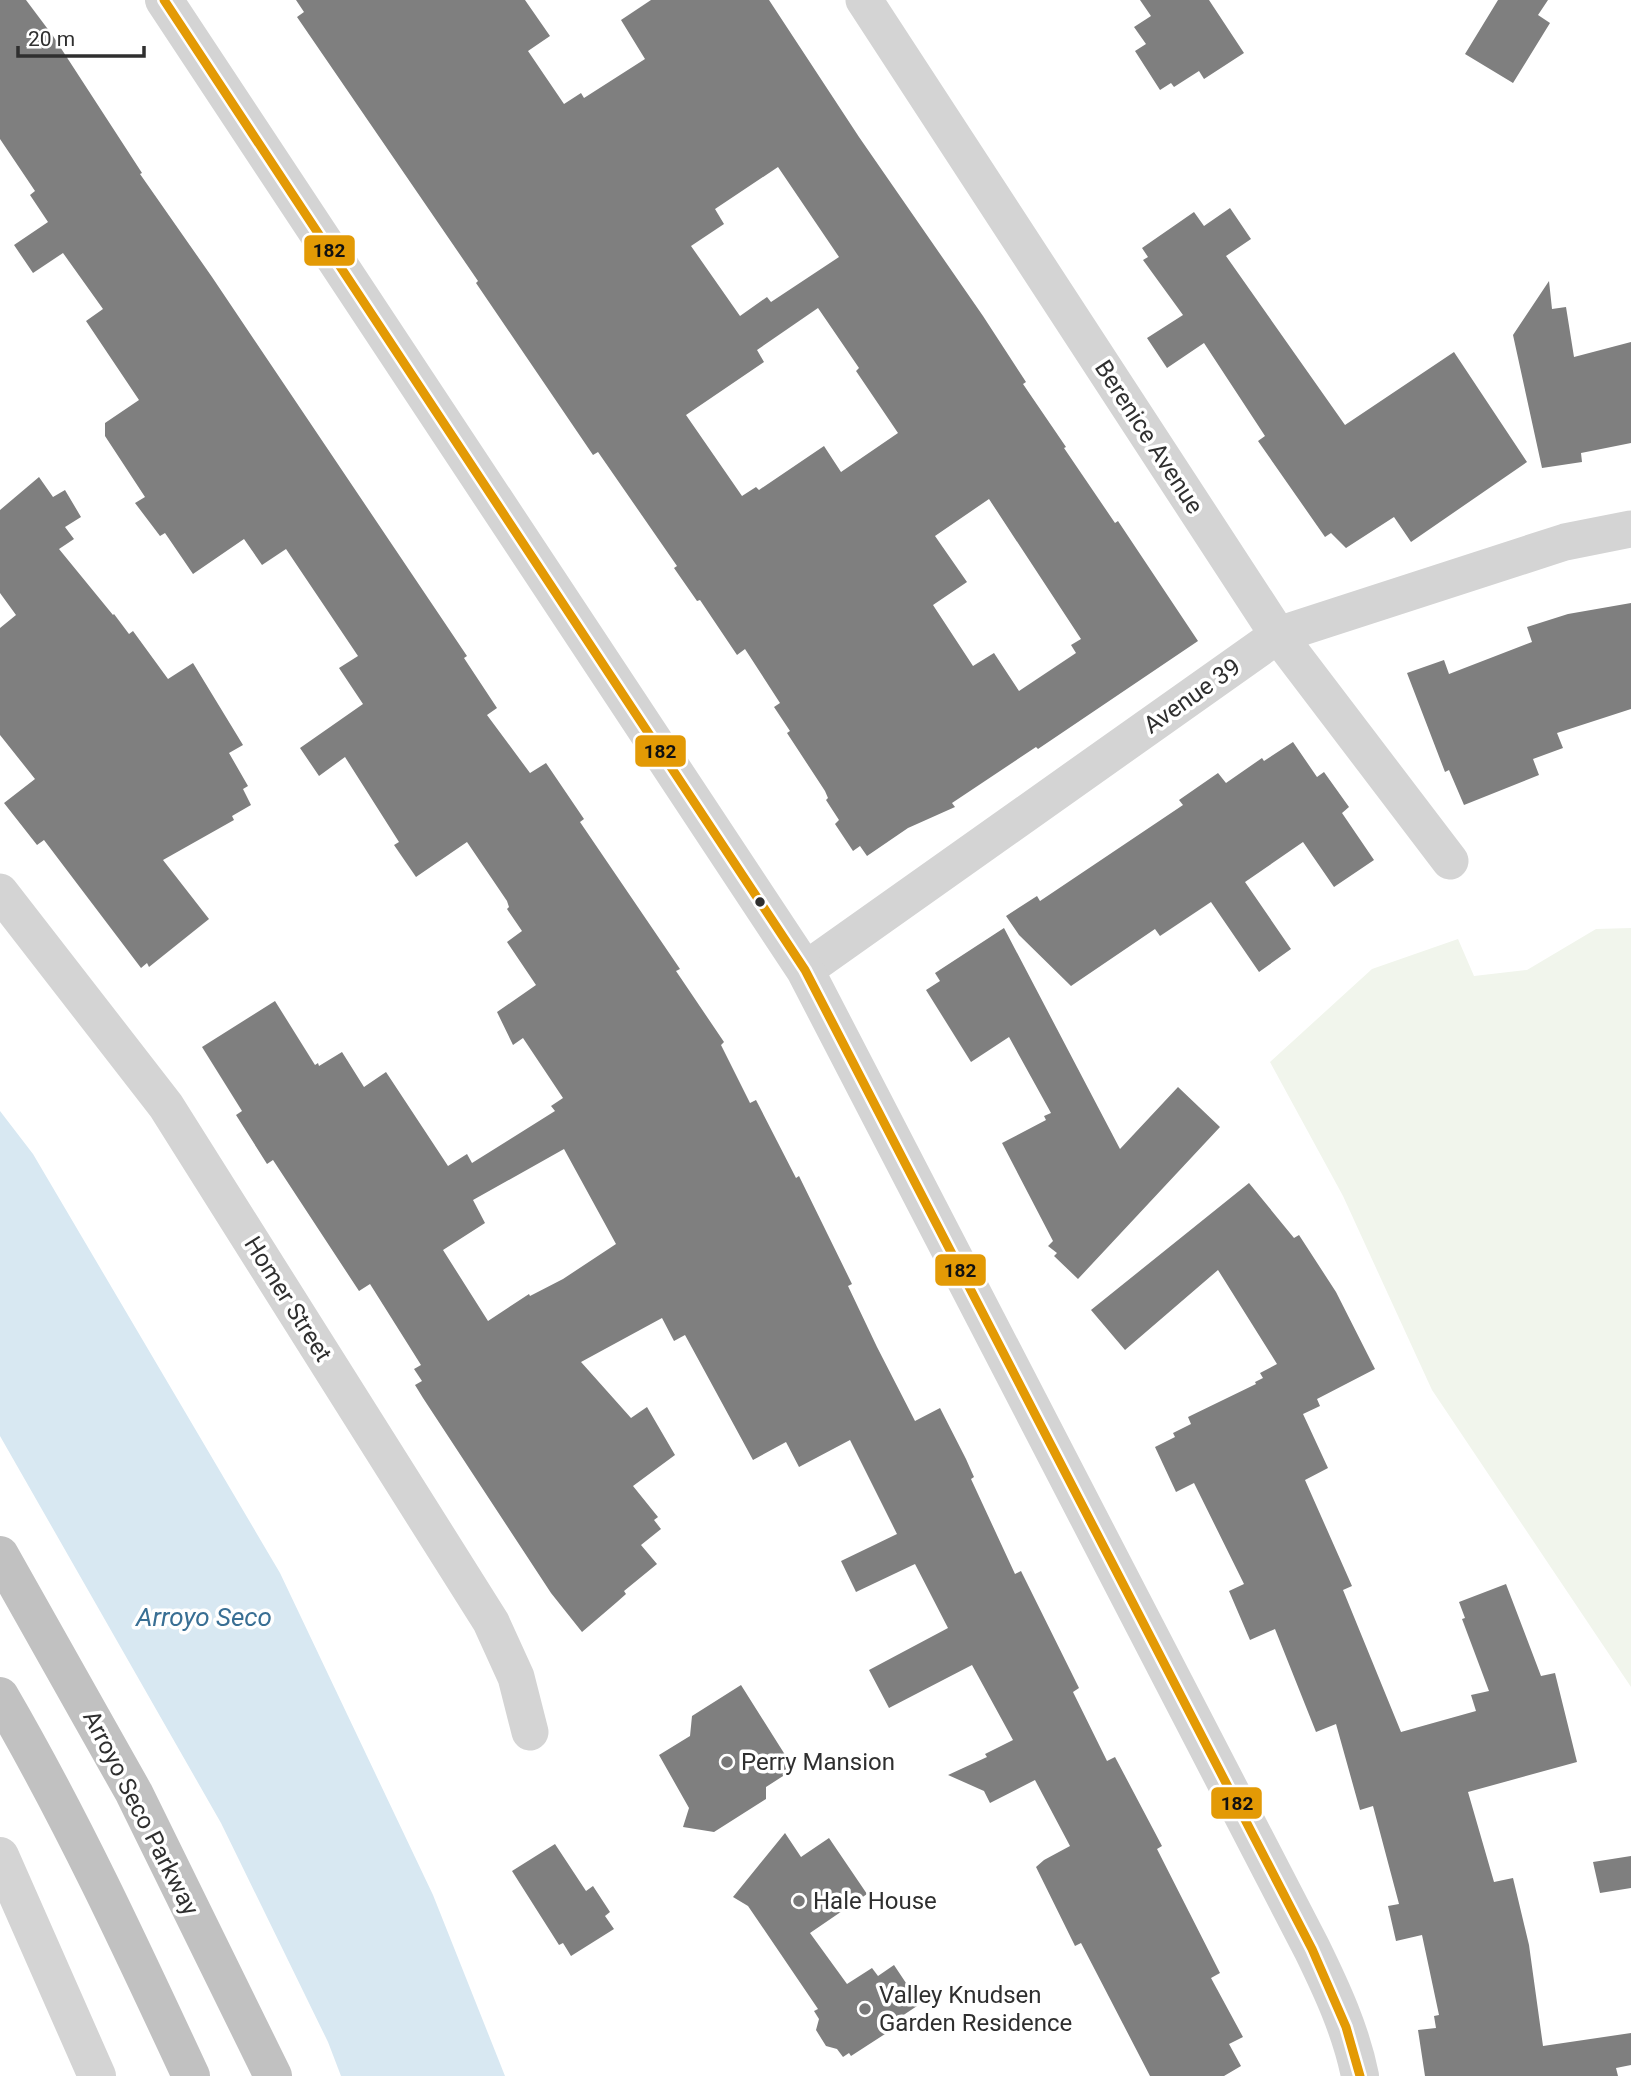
<svg xmlns="http://www.w3.org/2000/svg" width="1631" height="2076" font-family="Roboto,sans-serif">
<rect width="100%" height="100%" fill="#fff"/>
<path fill="#f1f5ec" d="M 1631,928 L 1631,1687 L 1432,1390 L 1343,1196 L 1270,1062 L 1372,969 L 1458,939 L 1474,976 L 1527,970 L 1596,929 Z"/>
<path fill="#d8e8f2" d="M 0,1111 L 33,1154 L 280,1573 L 433,1895 L 505,2076 L 341,2076 L 328,2042 L 221,1823 L 0,1436 Z"/>
<path fill="#7f7f7f" fill-rule="evenodd" d="M 0,0 L 26,0 L 53,36 L 142,173 L 140,174 L 212,277 L 467,656 L 464,658 L 497,708 L 487,715 L 530,773 L 546,763 L 584,819 L 580,822 L 680,969 L 676,971 L 724,1042 L 721,1045 L 750,1103 L 756,1100 L 796,1178 L 799,1176 L 852,1284 L 848,1286 L 877,1347 L 915,1421 L 940,1408 L 966,1459 L 974,1477 L 971,1479 L 1015,1574 L 1021,1571 L 1079,1688 L 1073,1692 L 1107,1761 L 1115,1757 L 1162,1846 L 1157,1849 L 1220,1973 L 1211,1978 L 1243,2037 L 1229,2044 L 1241,2066 L 1224,2076 L 1150,2076 L 1081,1943 L 1075,1946 L 1036,1867 L 1044,1860 L 1070,1846 L 1035,1780 L 990,1803 L 984,1791 L 948,1775 L 987,1757 L 985,1754 L 1013,1740 L 972,1665 L 889,1708 L 869,1670 L 948,1628 L 915,1564 L 856,1592 L 841,1561 L 897,1534 L 850,1440 L 799,1467 L 786,1442 L 753,1460 L 685,1335 L 674,1341 L 662,1318 L 581,1362 L 631,1418 L 647,1407 L 675,1455 L 633,1486 L 658,1517 L 654,1520 L 661,1529 L 641,1545 L 657,1564 L 624,1591 L 626,1594 L 617,1602 L 582,1632 L 551,1593 L 423,1398 L 415,1385 L 422,1381 L 414,1369 L 421,1365 L 370,1284 L 359,1291 L 273,1160 L 267,1164 L 236,1115 L 242,1111 L 202,1047 L 275,1001 L 315,1065 L 318,1063 L 319,1066 L 342,1052 L 364,1087 L 386,1072 L 448,1166 L 467,1154 L 472,1163 L 555,1111 L 551,1106 L 563,1098 L 523,1038 L 513,1045 L 497,1012 L 536,985 L 507,942 L 522,931 L 507,909 L 509,907 L 507,901 L 467,842 L 416,877 L 394,845 L 399,842 L 345,757 L 319,776 L 300,748 L 363,704 L 339,668 L 358,656 L 286,549 L 262,565 L 244,539 L 193,574 L 165,533 L 160,536 L 135,503 L 145,497 L 105,436 L 105,423 L 139,400 L 86,321 L 103,309 L 63,253 L 33,273 L 14,245 L 48,222 L 30,195 L 35,191 L 0,139 ZM 564,1149 L 616,1244 L 563,1279 L 530,1296 L 529,1294 L 488,1321 L 443,1250 L 485,1223 L 473,1200 Z
M 296,0 L 525,0 L 550,36 L 528,51 L 564,104 L 581,93 L 584,98 L 645,59 L 621,20 L 651,0 L 769,0 L 859,137 L 983,316 L 1026,382 L 1023,384 L 1066,447 L 1064,448 L 1115,523 L 1118,521 L 1198,641 L 1038,749 L 1036,747 L 952,803 L 955,807 L 908,828 L 867,856 L 860,846 L 853,851 L 835,824 L 839,820 L 826,800 L 828,798 L 825,791 L 787,733 L 790,731 L 774,707 L 780,703 L 745,649 L 737,655 L 700,600 L 697,601 L 674,568 L 677,566 L 598,452 L 593,455 L 476,283 L 478,281 L 297,17 L 304,12 ZM 778,167 L 839,257 L 771,302 L 767,297 L 740,316 L 691,246 L 724,224 L 715,209 ZM 818,308 L 859,368 L 856,371 L 898,433 L 841,472 L 824,446 L 759,490 L 756,487 L 742,496 L 686,415 L 764,362 L 757,350 ZM 989,499 L 1081,639 L 1071,645 L 1076,653 L 1019,691 L 994,653 L 973,666 L 933,605 L 967,582 L 935,536 Z
M 1140,0 L 1209,0 L 1244,53 L 1204,79 L 1199,71 L 1174,87 L 1171,83 L 1160,90 L 1135,51 L 1146,44 L 1134,27 L 1151,16 Z
M 1498,0 L 1548,0 L 1538,15 L 1550,23 L 1513,83 L 1465,54 Z
M 1230,208 L 1251,239 L 1226,256 L 1345,425 L 1454,352 L 1527,462 L 1411,542 L 1394,517 L 1346,548 L 1331,533 L 1325,537 L 1258,441 L 1265,436 L 1204,343 L 1167,368 L 1147,338 L 1183,315 L 1143,260 L 1148,257 L 1142,248 L 1194,212 L 1204,226 Z
M 1549,281 L 1552,309 L 1566,307 L 1574,357 L 1631,342 L 1631,443 L 1581,453 L 1582,462 L 1542,468 L 1513,335 Z
M 39,477 L 53,497 L 65,490 L 81,517 L 65,527 L 74,539 L 59,549 L 113,615 L 114,614 L 129,634 L 133,631 L 168,679 L 193,663 L 243,745 L 229,753 L 248,786 L 243,789 L 251,805 L 232,816 L 234,820 L 163,860 L 209,919 L 149,967 L 147,963 L 141,968 L 44,840 L 37,845 L 4,803 L 35,779 L 0,735 L 0,628 L 16,615 L 0,593 L 0,510 Z
M 1631,603 L 1631,709 L 1557,733 L 1563,748 L 1533,759 L 1539,775 L 1464,805 L 1449,770 L 1445,772 L 1407,673 L 1444,660 L 1449,674 L 1532,642 L 1527,627 L 1568,614 Z
M 1293,742 L 1317,777 L 1324,772 L 1349,807 L 1342,813 L 1374,860 L 1334,887 L 1303,842 L 1245,882 L 1291,949 L 1259,972 L 1211,902 L 1160,936 L 1155,929 L 1071,986 L 1019,935 L 1006,916 L 1037,896 L 1040,901 L 1183,805 L 1179,800 L 1218,773 L 1226,783 L 1262,758 L 1264,761 Z
M 1004,928 L 1120,1149 L 1178,1087 L 1220,1127 L 1078,1279 L 1054,1256 L 1057,1253 L 1048,1246 L 1053,1241 L 1002,1143 L 1046,1120 L 1044,1116 L 1051,1113 L 1009,1037 L 971,1062 L 926,990 L 940,981 L 935,973 Z
M 1249,1183 L 1294,1238 L 1299,1235 L 1336,1292 L 1375,1369 L 1317,1399 L 1320,1406 L 1303,1414 L 1328,1468 L 1305,1480 L 1352,1586 L 1343,1590 L 1401,1732 L 1476,1711 L 1471,1695 L 1489,1691 L 1462,1619 L 1465,1618 L 1459,1602 L 1506,1584 L 1541,1676 L 1555,1673 L 1577,1762 L 1468,1792 L 1494,1882 L 1513,1878 L 1529,1945 L 1543,2046 L 1631,2033 L 1631,2065 L 1616,2068 L 1618,2076 L 1425,2076 L 1418,2030 L 1436,2028 L 1434,2016 L 1439,2015 L 1422,1935 L 1396,1941 L 1388,1906 L 1399,1904 L 1373,1806 L 1360,1810 L 1336,1724 L 1316,1732 L 1275,1629 L 1250,1640 L 1229,1591 L 1244,1584 L 1194,1483 L 1176,1492 L 1155,1447 L 1175,1437 L 1173,1433 L 1191,1424 L 1188,1417 L 1256,1384 L 1255,1382 L 1263,1378 L 1260,1373 L 1277,1364 L 1218,1270 L 1125,1350 L 1091,1310 Z
M 741,1685 L 794,1769 L 766,1787 L 766,1799 L 714,1832 L 683,1827 L 689,1808 L 659,1755 L 690,1736 L 692,1716 Z
M 785,1833 L 801,1857 L 829,1838 L 867,1894 L 810,1933 L 847,1984 L 872,1968 L 878,1976 L 894,1965 L 920,2004 L 899,2018 L 902,2023 L 851,2056 L 849,2053 L 843,2057 L 837,2049 L 826,2046 L 816,2030 L 819,2019 L 814,2011 L 818,2009 L 748,1906 L 733,1897 Z
M 555,1844 L 586,1891 L 593,1886 L 610,1912 L 605,1916 L 614,1929 L 571,1956 L 563,1943 L 559,1945 L 512,1871 Z
M 1631,1856 L 1631,1888 L 1600,1893 L 1593,1862 Z"/>
<g fill="none" stroke-linecap="round" stroke-linejoin="round">
<path stroke="#d4d4d4" stroke-width="37" d="M 864,0 L 1278,635 L 1450,861
M 0,892 L 166,1106 L 491,1622 L 516,1677 L 530,1732
M 805,970 L 1278,635 L 1565,542 L 1631,529"/>
<path stroke="#d4d4d4" stroke-width="38" d="M 164,0 L 805,970 L 1312,1949 C 1332,1990 1351,2031 1360,2076
M 0,1856 L 97,2076"/>
<path stroke="#c1c1c1" stroke-width="38" d="M 0,1555 L 134,1793 L 273,2076
M 0,1696 C 71,1818 131,1947 191,2076"/>
<g stroke="#fff" stroke-width="14">
<path id="bus-1" d="M 164,0 L 805,970 L 1312,1949 L 1346,2027 L 1360,2076"/>
</g>
<use href="#bus-1" stroke="#e39a05" stroke-width="9"/>
</g>
<circle fill="#2f2f2f" stroke="#fff" stroke-width="2.5" cx="760" cy="902" r="6"/>
<g fill="#787878" stroke="#fff" stroke-width="2.5">
<circle cx="727" cy="1762" r="7"/>
<circle cx="799" cy="1901" r="7"/>
<circle cx="865" cy="2009" r="7"/>
</g>
<g text-anchor="middle" dominant-baseline="central" stroke-width="7" stroke-linejoin="round" paint-order="stroke">
<g font-size="24" fill="#2f2f2f" stroke="#fff">
<text transform="translate(1149 437) rotate(57)">Berenice Avenue</text>
<text transform="translate(1192 696) rotate(-35)">Avenue 39</text>
<text transform="translate(288 1299) rotate(58)">Homer Street</text>
<text transform="translate(141 1813) rotate(63)">Arroyo Seco Parkway</text>
</g>
<g font-size="24" fill="#2f2f2f" stroke="#fff" text-anchor="start">
<text x="741" y="1762">Perry Mansion</text>
<text x="813" y="1901">Hale House</text>
<text x="879" y="1995">Valley Knudsen<tspan x="879" dy="28">Garden Residence</tspan></text>
</g>
<g font-size="26" font-style="italic" fill="#396f94" stroke="#fff">
<text x="204" y="1617">Arroyo Seco</text>
</g>
</g>
<g stroke="#fff" stroke-width="2.5">
<rect x="303" y="234" width="53" height="33" rx="7" fill="#e39a05"/>
<rect x="634" y="734" width="53" height="34" rx="7" fill="#e39a05"/>
<rect x="934" y="1253" width="53" height="34" rx="7" fill="#e39a05"/>
<rect x="1210" y="1786" width="53" height="34" rx="7" fill="#e39a05"/>
</g>
<g font-size="19" text-anchor="middle" font-weight="bold" fill="#111">
<text x="329" y="257">182</text>
<text x="660" y="758">182</text>
<text x="960" y="1277">182</text>
<text x="1237" y="1810">182</text>
</g>
<path d="M18 46v10h126v-10" fill="none" stroke="#2f2f2f" stroke-width="3.5"/>
<text x="28" y="46" font-size="21" fill="#2f2f2f" stroke="#ffffff" stroke-width="5" paint-order="stroke">20 m</text>
</svg>
